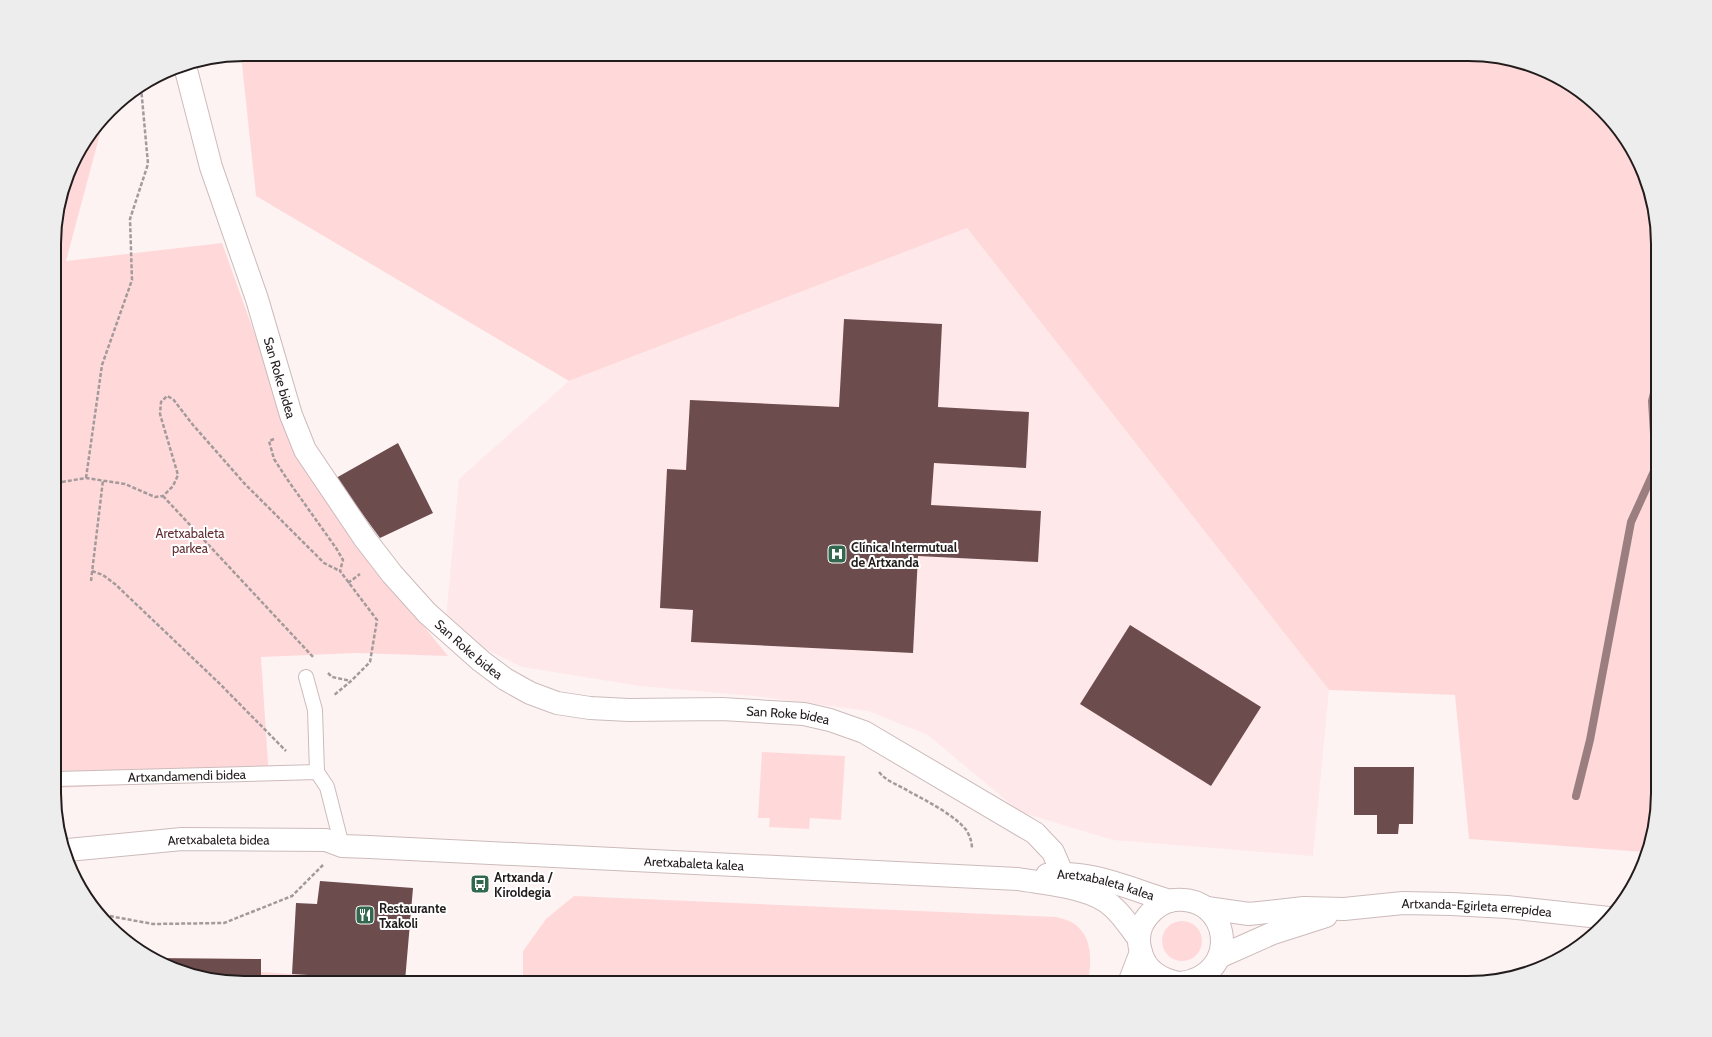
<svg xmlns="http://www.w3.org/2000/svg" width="1712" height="1037" font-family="Cabin,sans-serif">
<rect width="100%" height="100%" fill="#fef3f3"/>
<path fill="#ffe8e9" d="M 967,228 L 1329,690 L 1313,856 L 1113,840 L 1020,812 L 928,735 L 868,711 L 754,696 L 640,686 L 522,667 L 445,629 L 459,479 L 569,381 Z"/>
<path fill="#ffd9da" d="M 244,54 L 1468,54 L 1517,61 L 1563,80 L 1626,139 L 1648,183 L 1658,231 L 1658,805 L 1643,852 L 1469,839 L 1455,695 L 1329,690 L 967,228 L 569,381 L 256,196 L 241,55 Z
M 99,126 L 100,134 L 66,261 L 222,243 L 301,463 L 359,546 L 448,656 L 356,653 L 261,657 L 269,779 L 56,788 L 56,219 L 74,160 Z
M 762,752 L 845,756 L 841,820 L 810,818 L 809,829 L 769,827 L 770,818 L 758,818 Z
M 574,896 L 1056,917 C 1064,919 1073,921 1079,928 C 1093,941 1091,965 1088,983 L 523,983 L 523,951 L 546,919 Z
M1162 941a20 20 0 1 1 40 0a20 20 0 1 1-40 0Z
M 151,958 L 261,959 L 261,972 L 444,983 L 244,983 L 195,976 Z"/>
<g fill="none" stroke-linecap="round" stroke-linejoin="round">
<path stroke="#9b7f80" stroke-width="8" d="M 1576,796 L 1590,740 L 1631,522 L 1656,467 L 1652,401 L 1658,377"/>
</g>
<path fill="#6c4c4d" d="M 844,319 L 942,324 L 938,407 L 1029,412 L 1026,468 L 934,463 L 931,505 L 1041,511 L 1038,562 L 918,556 L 913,653 L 691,642 L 693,610 L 660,608 L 667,469 L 686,470 L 690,400 L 839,407 Z
M 398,443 L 433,513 L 380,538 L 336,478 Z
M 1130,625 L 1261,707 L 1211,786 L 1080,704 Z
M 1354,767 L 1414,767 L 1413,824 L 1399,824 L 1398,834 L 1377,834 L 1377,815 L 1354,815 Z
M 320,881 L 413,888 L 405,981 L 292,974 L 296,903 L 317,904 Z
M 151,958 L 261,959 L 261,983 L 244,983 L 195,976 Z"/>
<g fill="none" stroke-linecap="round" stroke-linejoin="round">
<g stroke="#cdbbbb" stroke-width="16">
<g id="lane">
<path d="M 306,677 L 315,710 L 317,772"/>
<path id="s1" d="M 56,779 L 317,772 L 327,787 L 342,846"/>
</g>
</g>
<g stroke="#cdbbbb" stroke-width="24">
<g id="street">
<path id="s2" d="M 185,66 L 211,167 L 257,299 L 291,415 L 305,450 L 365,539 L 392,574 L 427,613 L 481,661 L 505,679 L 530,693 L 557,703 L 590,708 L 629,710 L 722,709 L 804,714 L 830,720 L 864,732 L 1035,833 L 1053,852 L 1062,873"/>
<path id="s3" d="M 68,850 L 182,839 L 326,840 L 342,846 L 369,847 L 1018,879 C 1046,884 1094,887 1114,908 C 1124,917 1131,929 1139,939"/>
<path id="s4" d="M 1047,875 C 1089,869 1130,889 1170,901"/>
</g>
</g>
<g stroke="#cdbbbb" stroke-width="24">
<g id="secondary">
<path id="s5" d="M 1207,908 L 1249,914 L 1304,908 L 1344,909 L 1403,903 L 1451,904 L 1507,907 L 1609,918"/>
<path d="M 1219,957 L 1273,933 L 1326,916"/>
<path d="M 1129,983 L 1141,952"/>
<path d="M 1178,983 C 1170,981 1163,979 1156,974 C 1141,964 1135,941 1142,925 C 1148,913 1160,902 1174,900 C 1231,894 1242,975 1181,983"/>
</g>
</g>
<path stroke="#a49a9b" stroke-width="2.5" stroke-dasharray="4 2" stroke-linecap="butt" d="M 274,439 L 269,441 L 274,459 L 287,479 L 336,548 L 343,560 L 340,571 L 377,620 L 370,662 L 351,681 L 333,696
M 86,478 L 102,365 L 132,280 L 130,219 L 148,164 L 141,87
M 56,483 L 86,478 L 125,484 L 155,497 L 163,496 L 173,486 L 178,475 L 160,414 L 161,402 L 167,396 L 173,399 L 193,425 L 244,483 L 324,563 L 340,571
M 163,496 L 314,658
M 92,571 L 103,575 L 115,584 L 219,683 L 286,751
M 91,581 L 103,480
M 348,583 L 360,574
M 328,673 L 332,677 L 351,681
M 879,772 C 887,782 899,785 910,792 C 927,801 956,816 967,831 C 970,837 972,842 972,849
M 104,915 L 153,924 L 224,923 L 292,896 L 323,865"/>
<use href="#lane" stroke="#fff" stroke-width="14"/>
<use href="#street" stroke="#fff" stroke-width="22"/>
<use href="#secondary" stroke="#fff" stroke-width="22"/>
</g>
<defs>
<g id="hospital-square" transform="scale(1)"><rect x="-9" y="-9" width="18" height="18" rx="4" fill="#33684e" stroke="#fff"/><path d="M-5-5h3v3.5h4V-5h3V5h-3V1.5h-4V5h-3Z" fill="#fff"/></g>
<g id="bus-square" transform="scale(1)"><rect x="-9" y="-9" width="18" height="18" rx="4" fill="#33684e" stroke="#fff"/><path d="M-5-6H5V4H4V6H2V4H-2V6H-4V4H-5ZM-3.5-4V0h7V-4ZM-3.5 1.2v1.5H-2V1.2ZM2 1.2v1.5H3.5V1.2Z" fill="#fff"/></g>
<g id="restaurant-square" transform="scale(1)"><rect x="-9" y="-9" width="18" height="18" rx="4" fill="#33684e" stroke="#fff"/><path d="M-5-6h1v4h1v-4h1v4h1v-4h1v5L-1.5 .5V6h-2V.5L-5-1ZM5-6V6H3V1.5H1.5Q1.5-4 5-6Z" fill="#fff"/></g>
</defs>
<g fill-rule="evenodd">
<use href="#hospital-square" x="837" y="554"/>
<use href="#bus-square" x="480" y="884"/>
<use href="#restaurant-square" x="365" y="915"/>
</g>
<g text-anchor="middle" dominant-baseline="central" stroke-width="4" stroke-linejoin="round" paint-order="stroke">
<g font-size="13" fill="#231c1d" stroke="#fff">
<text stroke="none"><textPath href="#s2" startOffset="326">San Roke bidea</textPath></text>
<text stroke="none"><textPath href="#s2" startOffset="662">San Roke bidea</textPath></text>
<text stroke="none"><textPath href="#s2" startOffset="998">San Roke bidea</textPath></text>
<text stroke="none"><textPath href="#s1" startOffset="131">Artxandamendi bidea</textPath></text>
<text stroke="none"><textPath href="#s3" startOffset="151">Aretxabaleta bidea</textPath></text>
<text stroke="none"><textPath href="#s3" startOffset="628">Aretxabaleta kalea</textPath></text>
<text stroke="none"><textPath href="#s4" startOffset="60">Aretxabaleta kalea</textPath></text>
<text stroke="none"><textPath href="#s5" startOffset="271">Artxanda-Egirleta errepidea</textPath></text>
</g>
<g font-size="13" fill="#633034" stroke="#fff">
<text x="190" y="533">Aretxabaleta<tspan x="190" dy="15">parkea</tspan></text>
</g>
<g font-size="13" font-weight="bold" fill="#231c1d" stroke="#fff" text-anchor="start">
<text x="851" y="547">Clínica Intermutual<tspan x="851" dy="15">de Artxanda</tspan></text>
<text x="494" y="877">Artxanda /<tspan x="494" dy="15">Kiroldegia</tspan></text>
<text x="379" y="908">Restaurante<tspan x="379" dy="15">Txakoli</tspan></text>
</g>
</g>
<path d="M0 0H1712V1037H0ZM244 61H1468A183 183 0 0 1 1651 244V793A183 183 0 0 1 1468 976H244A183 183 0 0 1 61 793V244A183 183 0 0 1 244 61Z" fill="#ededed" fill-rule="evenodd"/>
<path fill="none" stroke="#231c1d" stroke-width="2" d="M244 61H1468A183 183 0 0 1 1651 244V793A183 183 0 0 1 1468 976H244A183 183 0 0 1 61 793V244A183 183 0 0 1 244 61Z"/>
</svg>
